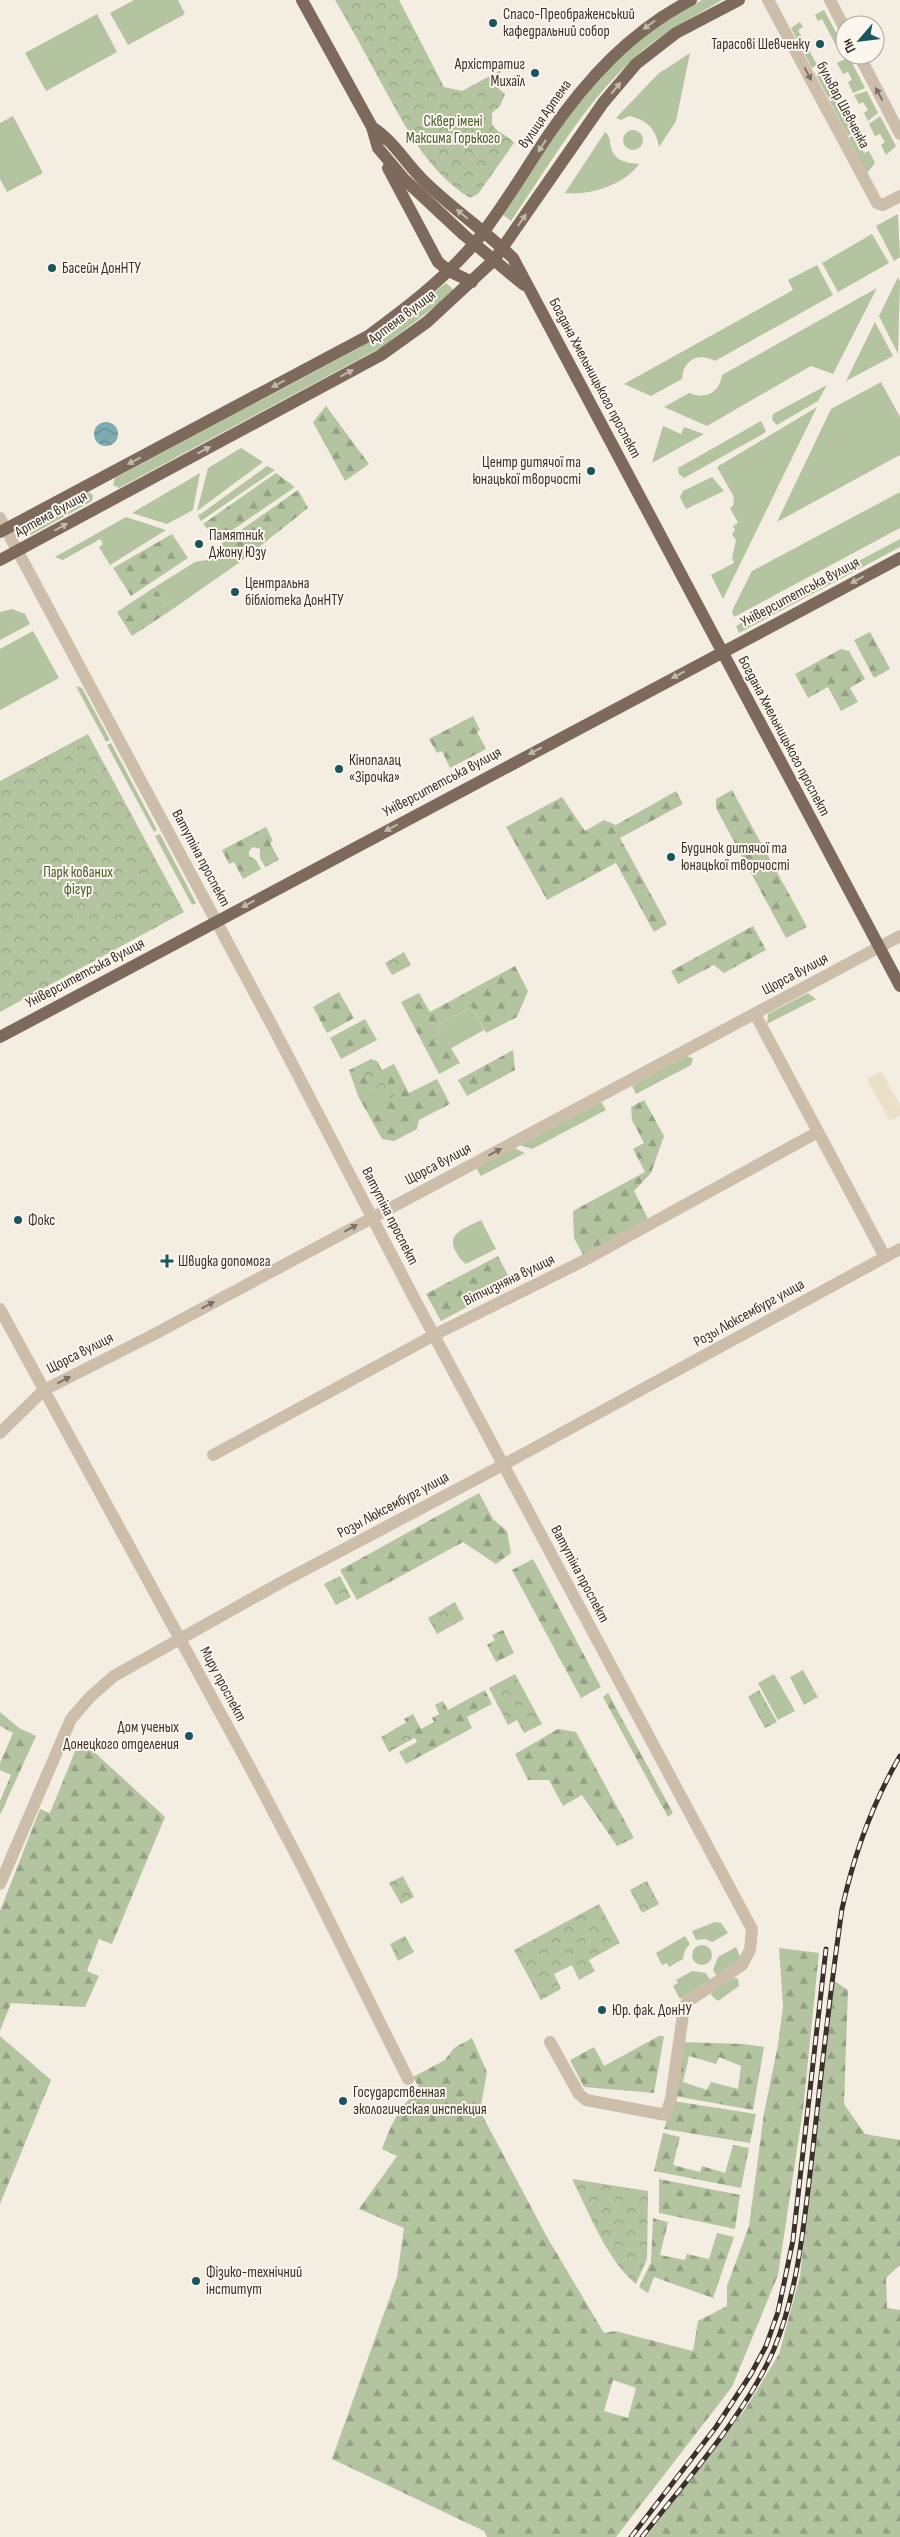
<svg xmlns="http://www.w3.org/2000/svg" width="900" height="2537" font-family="'Sofia Sans Condensed',sans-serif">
<defs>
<pattern id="forest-firs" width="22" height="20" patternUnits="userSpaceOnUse" patternTransform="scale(1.25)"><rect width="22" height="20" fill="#b5c4a0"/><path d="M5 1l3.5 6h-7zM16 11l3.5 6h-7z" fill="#94a083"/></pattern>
<pattern id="park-crowns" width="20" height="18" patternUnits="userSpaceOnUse" patternTransform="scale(1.25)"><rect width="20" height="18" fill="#b5c4a0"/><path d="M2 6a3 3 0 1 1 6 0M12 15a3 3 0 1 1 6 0" fill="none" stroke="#94a083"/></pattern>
<pattern id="water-waves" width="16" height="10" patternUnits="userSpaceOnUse" patternTransform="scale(1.25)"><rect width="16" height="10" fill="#7eabb2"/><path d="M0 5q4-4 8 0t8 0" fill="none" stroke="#688c91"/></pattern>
</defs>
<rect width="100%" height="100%" fill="#f4ede1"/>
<path fill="#b5c4a0" d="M 134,0 L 178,0 L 185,14 L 128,45 L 110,13 Z
M 702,0 L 722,0 C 692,18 658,35 633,59 C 584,104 549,166 511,221 L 503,215 C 538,162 578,90 626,50 C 649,31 676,14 702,0 Z
M 824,10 L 845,49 L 840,53 L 822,19 L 818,21 L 815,15 Z
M 97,14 L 117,52 L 46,91 L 25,53 Z
M 800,22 L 803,27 L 798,30 L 817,65 L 812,68 L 791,28 Z
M 690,53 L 676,121 L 659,147 C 656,129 647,120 629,116 L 621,120 L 616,118 L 658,74 Z
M 849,57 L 865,88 L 853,93 L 848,82 L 852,80 L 848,72 L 843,74 L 837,63 Z
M 826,69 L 831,80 L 828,82 L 832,91 L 837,89 L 848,111 L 844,113 L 849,121 L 853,120 L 858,128 L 848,136 L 815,73 Z
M 867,91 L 878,113 L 868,121 L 864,113 L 868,110 L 863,102 L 859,104 L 854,95 Z
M 13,116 L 43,173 L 7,192 L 0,179 L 0,123 Z
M 880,116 L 896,146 L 886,155 L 881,145 L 885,142 L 880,134 L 875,136 L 869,124 Z
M623 140a10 10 0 1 1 20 0a10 10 0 1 1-20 0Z
M 858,131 L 864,142 L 860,145 L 864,153 L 869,151 L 875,163 L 867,173 L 849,138 Z
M 605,132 C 611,137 609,140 611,147 C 614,161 627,163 639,164 C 624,185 589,196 565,193 Z
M 898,214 L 900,257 L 894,261 L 876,226 Z
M 872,234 L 889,263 L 838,292 L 822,263 Z
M 817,265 L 833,295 L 715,361 C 698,352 683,360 682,379 L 651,396 L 624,384 L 793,290 L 788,280 Z
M 898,277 L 900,282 L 898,354 L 879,316 Z
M 446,283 L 455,291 L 382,347 L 119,488 L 113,485 L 115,478 L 357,349 L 393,326 Z
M 877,288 L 833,374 L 811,366 L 707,426 L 664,407 L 689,393 C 706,400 720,392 722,375 Z
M 875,322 L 893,356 L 846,381 Z
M 881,382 L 900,417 L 900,455 L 777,522 L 831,409 Z
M 827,385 L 818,401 L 777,425 L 772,420 L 773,414 Z
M 817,407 L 723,599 L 711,575 L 734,563 L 732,558 L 736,540 L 732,534 L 735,530 L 733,526 L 738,523 L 730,508 L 733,506 L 734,497 L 717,467 Z
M 761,421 L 766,431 L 763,434 L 684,478 L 679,474 L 678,468 Z
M 663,426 L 681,434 L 684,427 L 704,434 L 652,463 Z
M 241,448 L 263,462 L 197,511 L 208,468 Z
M 267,466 L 275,470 L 201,521 L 198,516 Z
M 200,473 L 193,510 L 167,524 L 132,513 Z
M 712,477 L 724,491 L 686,509 L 680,497 L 683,491 Z
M 88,492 L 93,495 L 92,501 L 31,535 L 26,525 Z
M 900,492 L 900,528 L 734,617 L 732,611 L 752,571 Z
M 126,517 L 166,530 L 110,565 L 99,547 L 103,544 L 100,539 L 63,560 L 55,557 Z
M 900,539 L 900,547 L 739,633 L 736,626 Z
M 221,544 L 240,562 L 170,611 L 155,587 L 195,562 L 207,560 Z
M 12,609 L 25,614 L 30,624 L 0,640 L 0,612 Z
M 33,631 L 59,678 L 0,710 L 0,649 Z
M 76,686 L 82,688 L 110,740 L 106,742 Z
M 111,743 L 157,830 L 154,832 L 107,745 Z
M 160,834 L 196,903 L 192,905 L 155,836 Z
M 808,993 L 816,999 L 767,1024 L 768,1014 Z
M 472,1007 L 484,1030 L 450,1049 L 437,1025 Z
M 686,1056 L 693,1058 L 691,1065 L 636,1094 L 632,1086 Z
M 601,1102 L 606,1110 L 532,1149 L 519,1145 Z
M 514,1148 L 525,1153 L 481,1176 L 476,1168 Z
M 481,1220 L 496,1249 L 466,1264 C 461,1260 459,1258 456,1252 C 445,1233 466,1228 481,1220 Z
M 803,1670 L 818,1697 L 804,1705 L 790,1677 Z
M 774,1674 L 795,1711 L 778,1720 L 758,1683 Z
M 715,1922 L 721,1923 L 728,1933 L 712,1942 L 705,1939 L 696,1940 L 692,1931 Z
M 685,1936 L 690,1944 L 685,1950 L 683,1959 L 669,1967 L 667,1963 L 662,1965 L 656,1953 Z
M692 1955a10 10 0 1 1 20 0a10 10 0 1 1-20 0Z
M 736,1947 L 740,1956 L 738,1961 L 717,1976 L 713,1970 L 718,1957 Z
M 692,1971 L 706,1973 L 711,1982 L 680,1999 L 673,1986 L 678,1983 L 676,1980 Z
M 732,1977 L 738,1979 L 739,1986 L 718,2001 L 711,1995 L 712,1991 Z"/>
<path fill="url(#forest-firs)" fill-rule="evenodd" d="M 326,406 L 369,464 L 345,481 L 313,422 Z
M 276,473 L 295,487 L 218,540 L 203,524 Z
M 298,490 L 308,508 L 240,562 L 221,544 Z
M 172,534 L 188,558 L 131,596 L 113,568 Z
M 155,587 L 170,611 L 132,636 L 117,612 Z
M 870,632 L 890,669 L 874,678 L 854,640 Z
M 841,649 L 849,651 L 865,679 L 850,688 L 858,702 L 841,711 L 828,687 L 808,698 L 795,674 Z
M 473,716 L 480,730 L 477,732 L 486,749 L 450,768 L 442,751 L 437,753 L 429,739 Z
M 732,790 L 807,927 L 786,938 L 716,808 L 716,799 Z
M 676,791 L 683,804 L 620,838 L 667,924 L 654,932 L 616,863 L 547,900 L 506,827 L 562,797 L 585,831 L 604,820 L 616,825 Z
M 266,827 L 273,841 L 270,843 L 279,860 L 265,867 L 260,858 L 260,849 L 253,847 L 249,851 L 249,856 L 256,860 L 261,869 L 243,879 L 234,862 L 229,864 L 222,850 Z
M 753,926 L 766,950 L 724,973 L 714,965 L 678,984 L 671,971 Z
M 515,966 L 528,991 L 517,1017 L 486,1033 L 472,1007 L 437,1025 L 460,1063 L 439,1074 L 401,1002 L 419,993 L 430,1012 Z
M 339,992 L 354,1018 L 327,1033 L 313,1007 Z
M 365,1019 L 377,1040 L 341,1059 L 330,1038 Z
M 513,1050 L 515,1070 L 467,1096 L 458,1080 Z
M 371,1059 L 377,1061 L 382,1070 L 394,1064 L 409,1093 L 437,1079 L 450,1104 L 419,1120 L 417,1129 L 394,1141 L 382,1139 L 358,1096 L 349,1070 Z
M 644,1100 L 664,1136 L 651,1173 L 634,1191 L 649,1221 L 584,1257 L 574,1238 L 573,1211 L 645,1172 L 633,1149 L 644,1143 L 632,1120 L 631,1107 Z
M 498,1256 L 512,1283 L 441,1321 L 426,1294 Z
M 479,1493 L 493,1519 L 507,1531 L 511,1553 L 496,1564 L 463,1542 L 357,1600 L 340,1570 Z
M 533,1559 L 601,1687 L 581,1698 L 512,1570 Z
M 503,1630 L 514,1653 L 496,1662 L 487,1645 L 495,1640 L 492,1635 Z
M 485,1690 L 492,1704 L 467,1717 L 472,1728 L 406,1764 L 399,1752 L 417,1742 L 404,1719 L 413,1714 L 421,1729 L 434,1722 L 432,1718 L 439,1714 L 435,1705 L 443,1701 L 448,1710 Z
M 608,1693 L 673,1813 L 668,1817 L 603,1697 Z
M 0,1712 L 19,1728 L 36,1736 L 0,1815 L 0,1801 L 11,1775 L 0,1770 L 0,1763 L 13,1733 L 0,1726 Z
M 558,1729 L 576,1732 L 634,1838 L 617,1846 L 582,1795 L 563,1806 L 549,1780 L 528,1780 L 515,1754 Z
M 80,1739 L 165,1817 L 112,1944 L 99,1939 L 87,1971 L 99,1976 L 85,2007 L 11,2003 L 0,2031 L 0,1911 L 40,1809 L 50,1813 Z
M 779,1948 L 819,1953 L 803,2110 L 778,2275 L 732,2387 L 616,2537 L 487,2537 L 484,2531 L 332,2459 L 397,2277 L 404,2228 L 359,2209 L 397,2156 L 382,2149 C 392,2123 398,2108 420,2089 L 413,2077 L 445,2060 L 454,2048 L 472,2038 L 487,2072 L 480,2111 L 547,2237 L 604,2333 L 615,2331 L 693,2351 L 698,2321 L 727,2306 L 727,2286 L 749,2226 L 764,2113 L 778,2045 L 783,2006 ZM 613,2380 L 636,2388 L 628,2418 L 604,2411 Z
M 833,1980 L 848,1990 L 844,2104 L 865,2134 L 900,2140 L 900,2265 L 886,2278 L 887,2308 L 900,2310 L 900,2537 L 646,2537 L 746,2408 L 779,2354 L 800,2276 Z
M 0,2036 L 51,2080 L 0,2204 Z
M 659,2036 L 664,2036 L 654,2093 L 584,2087 L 570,2060 L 594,2047 L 604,2066 Z
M 681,2042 L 744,2044 L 764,2047 L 753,2110 L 674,2096 ZM 689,2056 L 716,2064 L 719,2057 L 741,2066 L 738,2089 L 711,2082 L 707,2090 L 683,2082 Z
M 673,2101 L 756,2114 L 750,2143 L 664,2129 Z
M 663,2133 L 680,2137 L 673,2165 L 700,2172 L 702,2166 L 725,2173 L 733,2145 L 749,2148 L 741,2188 L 654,2171 Z
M 659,2179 L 740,2195 L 735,2229 L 659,2213 Z
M 653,2218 L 668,2222 L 660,2255 L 685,2260 L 687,2254 L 709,2259 L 717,2233 L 734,2237 L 713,2298 L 654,2277 L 648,2293 L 639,2287 L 651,2262 Z"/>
<path fill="url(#park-crowns)" d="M 335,0 L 399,0 L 444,87 L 462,91 L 501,70 L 497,87 L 505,94 L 500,106 L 492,113 L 492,124 C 498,135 508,134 514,143 L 478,194 L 470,198 C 428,172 407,129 384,88 C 368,58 352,29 335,0 Z
M 88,734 L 184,912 L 0,1012 L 0,781 Z
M 404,952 L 411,965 L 392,975 L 385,963 Z
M 377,1064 L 395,1096 L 379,1105 L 362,1072 Z
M 340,1576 L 351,1597 L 336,1605 L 324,1584 Z
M 455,1602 L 464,1619 L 437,1634 L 428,1618 Z
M 515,1674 L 542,1724 L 524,1733 L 517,1720 L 508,1725 L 489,1688 Z
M 759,1690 L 777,1722 L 765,1728 L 748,1697 Z
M 407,1722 L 416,1737 L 389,1752 L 381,1737 Z
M 403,1876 L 414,1897 L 401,1904 L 389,1883 Z
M 647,1881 L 659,1904 L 642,1913 L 630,1890 Z
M 599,1904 L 620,1943 L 589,1960 L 595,1971 L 579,1980 L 572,1965 L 554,1974 L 561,1989 L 541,2000 L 514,1950 Z
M 405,1936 L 414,1952 L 398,1961 L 390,1944 Z
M 572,2179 L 648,2191 L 647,2259 L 636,2284 C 606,2259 590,2214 572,2179 Z"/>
<path fill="#ecdfc8" d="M 881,1071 L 900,1105 L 900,1115 L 890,1121 L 867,1079 Z"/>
<path fill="url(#water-waves)" d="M94 434a12 12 0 1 1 24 0a12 12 0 1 1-24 0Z"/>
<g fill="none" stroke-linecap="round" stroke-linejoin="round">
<path stroke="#cdbeac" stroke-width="12" d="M 768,0 L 877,203 L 883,205 L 900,196
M 830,0 L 845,29
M 859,55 L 900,134
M 0,518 L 275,1031 L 414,1298 L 752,1929 L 750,1950 L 742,1965 L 687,2002 L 684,2008 L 671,2098 L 666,2115 L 586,2100 L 579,2094 L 550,2042
M 755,1014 L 885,1257
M 0,1309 L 253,1773 L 303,1868 L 408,2079
M 0,1433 L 44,1390 L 149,1337 L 900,936
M 213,1455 L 440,1332 L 581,1262 L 818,1132
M 0,1884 L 71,1719 L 90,1697 L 114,1676 L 280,1583 L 503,1465 L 900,1249"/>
<path stroke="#7d6a5c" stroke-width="12" d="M 302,0 L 372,127 L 378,148 L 405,180 L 464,235 L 524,285
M 372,127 C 394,141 406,164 425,182 C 453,209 485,231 513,258 L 900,986
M 388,168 L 438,262 L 449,271 L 472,282
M 0,532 L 368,336 C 406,308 443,280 474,244 C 502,210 524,171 549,134 C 587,79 630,32 691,0
M 0,560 L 381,355 L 427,322 L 494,260 L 603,103 L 636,64 L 676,33 L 739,0
M 0,1037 L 900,558"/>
<g stroke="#3b312b" stroke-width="5">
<path id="rail" d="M 631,2537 L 716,2427 L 751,2374 L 766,2346 L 778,2312 L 793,2240 L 826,1949
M 642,2537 C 685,2482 747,2413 774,2349 C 799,2288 804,2221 812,2157 C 821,2074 830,1991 842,1909 C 854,1854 872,1804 900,1756"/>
</g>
<use href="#rail" stroke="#fbf6ee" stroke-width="3" stroke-dasharray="9" stroke-linecap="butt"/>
</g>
<defs><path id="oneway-solid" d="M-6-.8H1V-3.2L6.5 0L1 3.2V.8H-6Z" transform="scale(1.25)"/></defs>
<g fill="#c2b7ac">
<use href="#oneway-solid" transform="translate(649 25) rotate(144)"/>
<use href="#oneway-solid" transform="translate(616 88) rotate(-50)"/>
<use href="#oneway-solid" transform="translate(542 146) rotate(123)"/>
<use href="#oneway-solid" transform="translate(462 214) rotate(-140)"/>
<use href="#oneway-solid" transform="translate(522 220) rotate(-55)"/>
<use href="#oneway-solid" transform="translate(347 373) rotate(-28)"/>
<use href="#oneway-solid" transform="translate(278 384) rotate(152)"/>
<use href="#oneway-solid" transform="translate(204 450) rotate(-28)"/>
<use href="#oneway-solid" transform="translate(134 461) rotate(152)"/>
<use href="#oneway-solid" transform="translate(61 527) rotate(-29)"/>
<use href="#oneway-solid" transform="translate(857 580) rotate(152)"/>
<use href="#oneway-solid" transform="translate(678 675) rotate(152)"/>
<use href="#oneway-solid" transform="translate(535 751) rotate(152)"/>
<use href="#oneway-solid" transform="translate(391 828) rotate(152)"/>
<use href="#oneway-solid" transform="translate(248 904) rotate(152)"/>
</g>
<g fill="#7d7065">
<use href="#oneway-solid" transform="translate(808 74) rotate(62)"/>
<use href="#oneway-solid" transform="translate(879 94) rotate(-118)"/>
<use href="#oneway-solid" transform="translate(495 1152) rotate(-28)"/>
<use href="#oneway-solid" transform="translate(351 1228) rotate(-28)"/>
<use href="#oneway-solid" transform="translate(208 1305) rotate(-28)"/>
<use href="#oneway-solid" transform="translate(64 1380) rotate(-27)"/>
</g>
<g fill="#1e545e" stroke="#fbf6ee" stroke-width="2">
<circle cx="493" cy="23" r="5"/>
<circle cx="820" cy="44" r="5"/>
<circle cx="535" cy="73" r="5"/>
<circle cx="52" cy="268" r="5"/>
<circle cx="591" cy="471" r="5"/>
<circle cx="199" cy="544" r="5"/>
<circle cx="235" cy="592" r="5"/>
<circle cx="339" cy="769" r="5"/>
<circle cx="671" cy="857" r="5"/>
<circle cx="18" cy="1220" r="5"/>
<path d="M164.5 1253.5h5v5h5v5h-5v5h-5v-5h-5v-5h5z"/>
<circle cx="189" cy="1736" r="5"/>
<circle cx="602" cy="2010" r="5"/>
<circle cx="343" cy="2101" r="5"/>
<circle cx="196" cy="2281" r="5"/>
</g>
<g text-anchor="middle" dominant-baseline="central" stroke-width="4" stroke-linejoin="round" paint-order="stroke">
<g font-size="15" fill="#3b312b" stroke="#fbf6ee" text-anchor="start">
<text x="503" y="14">Спасо-Преображенський<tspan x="503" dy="17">кафедральний собор</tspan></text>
<text x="810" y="44" text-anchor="end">Тарасові Шевченку</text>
<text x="525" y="64" text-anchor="end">Архістратиг<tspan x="525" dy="17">Михаїл</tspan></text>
<text x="62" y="268">Басейн ДонНТУ</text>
<text x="581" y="462" text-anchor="end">Центр дитячої та<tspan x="581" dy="17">юнацької творчості</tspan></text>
<text x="209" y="535">Памятник<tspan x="209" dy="17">Джону Юзу</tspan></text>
<text x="245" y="583">Центральна<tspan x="245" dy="17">бібліотека ДонНТУ</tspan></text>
<text x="349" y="760">Кінопалац<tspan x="349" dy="17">«Зірочка»</tspan></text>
<text x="681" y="848">Будинок дитячої та<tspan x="681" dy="17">юнацької творчості</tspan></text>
<text x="28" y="1220">Фокс</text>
<text x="178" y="1261">Швидка допомога</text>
<text x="179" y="1727" text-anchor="end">Дом ученых<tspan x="179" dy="17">Донецкого отделения</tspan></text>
<text x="612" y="2010">Юр. фак. ДонНУ</text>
<text x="353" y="2092">Государственная<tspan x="353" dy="17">экологическая инспекция</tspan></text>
<text x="206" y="2272">Фізико-технічний<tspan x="206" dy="17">інститут</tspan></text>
</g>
<g font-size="15" fill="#3b312b" stroke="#fbf6ee">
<text transform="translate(843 105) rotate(62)">бульвар Шевченка</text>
<text transform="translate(545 114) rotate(-55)">вулиця Артема</text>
<text transform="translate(402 317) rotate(-37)">Артема вулиця</text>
<text transform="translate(595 378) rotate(62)">Богдана Хмельницького проспект</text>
<text transform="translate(51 514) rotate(-29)">Артема вулиця</text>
<text transform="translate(800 592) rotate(-28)">Університетська вулиця</text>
<text transform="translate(784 736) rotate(62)">Богдана Хмельницького проспект</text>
<text transform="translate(442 782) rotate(-28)">Університетська вулиця</text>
<text transform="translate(201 858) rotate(62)">Ватутіна проспект</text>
<text transform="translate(85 973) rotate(-28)">Університетська вулиця</text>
<text transform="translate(795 974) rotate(-28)">Щорса вулиця</text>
<text transform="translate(438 1164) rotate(-28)">Щорса вулиця</text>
<text transform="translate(390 1216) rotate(63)">Ватутіна проспект</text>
<text transform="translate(509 1280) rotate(-26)">Вітчизняна вулиця</text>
<text transform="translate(749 1313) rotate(-29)">Розы Люксембург улица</text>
<text transform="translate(80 1353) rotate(-27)">Щорса вулиця</text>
<text transform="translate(393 1505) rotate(-28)">Розы Люксембург улица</text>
<text transform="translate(580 1574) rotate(62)">Ватутіна проспект</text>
<text transform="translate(223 1684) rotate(62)">Миру проспект</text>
</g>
<g font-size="15" fill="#465a2e" stroke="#fbf6ee">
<text x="453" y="121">Сквер імені<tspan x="453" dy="17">Максима Горького</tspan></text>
<text x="78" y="872">Парк кованих<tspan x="78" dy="17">фігур</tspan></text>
</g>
</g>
<g transform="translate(860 40) rotate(242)"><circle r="24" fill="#fbf6ee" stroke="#aea7a0"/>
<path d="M0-4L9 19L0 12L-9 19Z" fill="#1e545e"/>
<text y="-8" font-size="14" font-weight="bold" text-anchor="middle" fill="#3b312b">Пн</text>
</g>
</svg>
